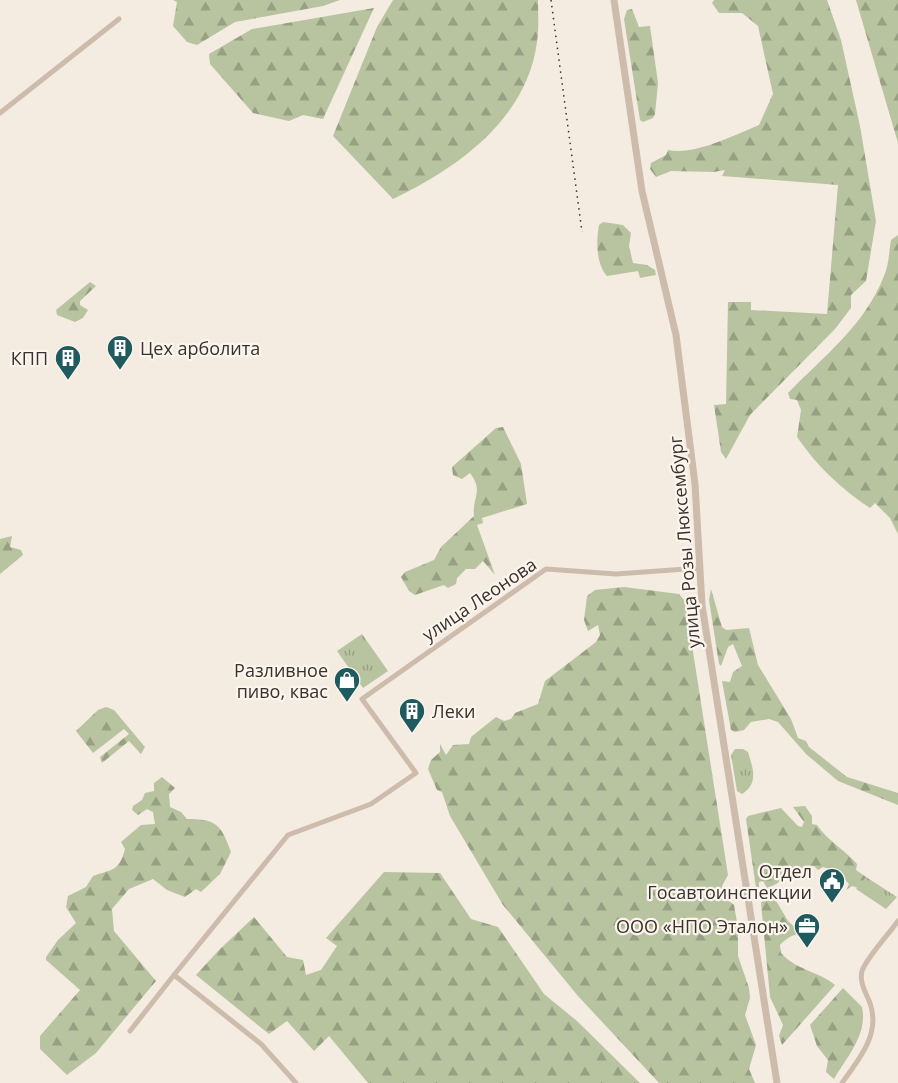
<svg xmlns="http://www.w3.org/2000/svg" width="898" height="1083" font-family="'Open Sans',sans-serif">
<defs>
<pattern id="grass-tufts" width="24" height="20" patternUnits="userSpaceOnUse" patternTransform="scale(1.5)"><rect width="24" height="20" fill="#b8c4a0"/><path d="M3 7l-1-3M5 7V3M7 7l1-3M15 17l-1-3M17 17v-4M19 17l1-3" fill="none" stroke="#97a083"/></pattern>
<pattern id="forest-firs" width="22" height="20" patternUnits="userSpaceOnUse" patternTransform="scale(1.5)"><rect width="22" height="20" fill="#b8c4a0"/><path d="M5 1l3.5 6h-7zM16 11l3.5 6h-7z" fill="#97a083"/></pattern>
</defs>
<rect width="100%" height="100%" fill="#f4ebe1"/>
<path fill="url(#grass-tufts)" d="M 362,634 L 388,671 L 363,688 L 337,651 Z
M 735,749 L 743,749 L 748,752 C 753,769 759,783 742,794 L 737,791 L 731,755 Z
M 866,877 L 897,897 L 886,909 L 856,889 Z"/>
<path fill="url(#forest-firs)" d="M 173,0 L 340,0 L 323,6 L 235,22 L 197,45 L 187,42 L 173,26 L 177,2 Z
M 393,0 L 538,0 C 538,14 539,28 537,42 C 527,119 458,168 393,199 L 333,136 L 377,27 Z
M 714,0 L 827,0 L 841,40 L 860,126 L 876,221 L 866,281 L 851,295 L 851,308 L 835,329 L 750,415 L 726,459 L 721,452 L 714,405 L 726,404 L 728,302 L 751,302 L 751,310 L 827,314 L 838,185 L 722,176 L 725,170 L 714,172 L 671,171 L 656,177 L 650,169 L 651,163 L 666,155 L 668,150 C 693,156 735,135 759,125 L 773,94 L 758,26 L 742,13 L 719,13 L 712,3 Z
M 856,0 L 898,0 L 898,143 Z
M 374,8 L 323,119 L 303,115 L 289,121 L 253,113 L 210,64 L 209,54 L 252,29 Z
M 632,9 L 639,27 L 650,26 L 658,83 L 655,114 L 653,118 L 643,122 L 640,120 L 624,19 L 627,10 Z
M 603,222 L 623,225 L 631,233 L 629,246 L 633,263 L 647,265 L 655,270 L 656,275 L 640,278 L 638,271 L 607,276 C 596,264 596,241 599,225 Z
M 898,235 L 898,534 L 890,518 L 875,503 L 870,508 C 841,489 817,466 797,437 L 801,410 L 797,400 L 790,399 L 788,393 C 824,356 865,325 884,276 C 889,265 889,251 891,240 Z
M 90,282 L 96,286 L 80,301 L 80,305 L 88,310 L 83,318 L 75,322 L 57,315 L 56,310 Z
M 503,427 L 521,464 L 527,504 L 482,518 L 483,523 L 477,525 L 495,575 L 483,561 L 475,569 L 466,569 L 457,578 L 456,584 L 448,588 L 444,585 L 415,595 L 409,591 L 401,577 L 405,572 L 434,560 L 441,547 L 474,516 C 472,496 484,492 470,473 L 462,479 L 453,475 L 452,467 L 496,428 Z
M 12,536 L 10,547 L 21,550 L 23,555 L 0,574 L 0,539 Z
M 624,587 L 679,594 L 685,601 L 728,875 L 722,886 L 722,895 L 734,905 L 738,928 L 738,956 L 749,988 L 750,998 L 745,1015 L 756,1045 L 749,1069 L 755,1083 L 659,1083 L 578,996 L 503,905 L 450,816 L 442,792 L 437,790 L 428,769 L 431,760 L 440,752 L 440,744 L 446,755 L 453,745 L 469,744 L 471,737 L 496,717 L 504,721 L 511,719 L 515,713 L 538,704 L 545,681 L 596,642 L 600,635 L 598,625 L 588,631 L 584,620 L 587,596 L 595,590 Z
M 711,589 L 722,627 L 726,630 L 749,628 L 758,665 L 791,719 L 798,738 L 806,741 L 809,747 L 847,777 L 898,793 L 898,805 L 838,781 L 806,754 L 778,722 L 769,719 L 751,722 L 744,730 L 735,732 L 731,730 L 722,681 L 730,682 L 733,672 L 742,666 L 733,644 L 728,647 L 721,666 L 719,664 L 709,600 Z
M 106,707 L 114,710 L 145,747 L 141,754 L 129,741 L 102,763 L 100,757 L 129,734 L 124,729 L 93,753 L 76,731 L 98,710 Z
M 162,777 L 175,788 L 169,794 L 170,807 L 181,812 L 187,819 C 216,819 221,824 231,852 L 220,874 L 201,892 L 196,889 L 185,897 L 167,890 L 153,879 L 129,889 L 112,909 L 114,931 L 156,981 L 96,1053 L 67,1075 L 40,1049 L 40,1036 L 80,990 L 46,960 L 46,957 L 58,940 L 76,923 L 66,907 L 68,896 L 86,887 L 93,876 C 112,869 119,872 125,849 L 121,842 L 141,825 L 155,824 L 153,812 L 147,809 L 138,815 L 132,810 L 133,806 L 142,800 L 145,793 L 154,791 L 154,783 Z
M 805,806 L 812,816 L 812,824 L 817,825 C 828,841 845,850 857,864 L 856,870 L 866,877 L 858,888 L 852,886 L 846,890 L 849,884 L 837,871 L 823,867 L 818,870 L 814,866 L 787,871 C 782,881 778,884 767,888 L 763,881 L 759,882 L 759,887 L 756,888 L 746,819 L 748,816 L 781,808 L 798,826 L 802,827 L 804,822 L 793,807 Z
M 384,872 L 440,873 L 471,919 L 498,927 L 544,994 L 577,1021 L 640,1083 L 368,1083 L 329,1036 L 314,1051 L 287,1021 L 269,1034 L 196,975 L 219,950 L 254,917 L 287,957 L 303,960 L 306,975 L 321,970 L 337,946 L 326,938 Z
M 766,896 L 775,899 L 788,921 L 802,934 C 794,933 785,939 780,945 L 781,953 C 796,970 818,971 835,985 L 782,1045 L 779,1036 L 783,1025 L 770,997 L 761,903 Z
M 843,988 L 862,1007 C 868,1034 847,1057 834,1079 L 826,1072 L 828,1060 L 817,1046 L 810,1025 Z"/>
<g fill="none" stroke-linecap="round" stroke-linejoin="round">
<path stroke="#cdbbac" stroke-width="5" d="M 0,113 L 119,19
M 174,975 L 288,835 L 371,804 L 416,773 L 362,699 L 546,569 L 616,574 L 700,568
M 130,1031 L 174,975 L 261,1044 L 296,1083
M 842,1083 C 859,1059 881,1034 870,1003 C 866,993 859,982 862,971 C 867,957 889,934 898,921"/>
<path stroke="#cdbbac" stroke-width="7" d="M 614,0 L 642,191 L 676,335 L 695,484 L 702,605 L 777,1083"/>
<path stroke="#3b302b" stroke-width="1.5" stroke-dasharray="1.5 4.5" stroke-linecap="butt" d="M 551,0 L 582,232"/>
</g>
<defs>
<g id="building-pin" transform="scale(1.35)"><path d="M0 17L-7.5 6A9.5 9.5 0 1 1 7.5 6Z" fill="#1f5a5e" stroke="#fbf5ee"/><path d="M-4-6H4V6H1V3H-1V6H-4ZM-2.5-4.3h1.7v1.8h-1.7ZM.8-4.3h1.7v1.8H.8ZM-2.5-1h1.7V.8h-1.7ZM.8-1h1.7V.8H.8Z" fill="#fff"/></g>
<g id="shop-pin" transform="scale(1.35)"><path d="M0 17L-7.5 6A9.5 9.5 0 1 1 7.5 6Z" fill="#1f5a5e" stroke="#fbf5ee"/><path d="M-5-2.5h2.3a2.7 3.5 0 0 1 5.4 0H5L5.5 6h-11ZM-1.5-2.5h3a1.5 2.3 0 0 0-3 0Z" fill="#fff"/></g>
<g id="civic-pin" transform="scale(1.35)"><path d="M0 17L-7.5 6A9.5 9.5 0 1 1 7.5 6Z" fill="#1f5a5e" stroke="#fbf5ee"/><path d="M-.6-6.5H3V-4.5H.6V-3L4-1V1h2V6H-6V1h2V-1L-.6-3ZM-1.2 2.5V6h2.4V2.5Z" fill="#fff"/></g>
<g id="office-pin" transform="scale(1.35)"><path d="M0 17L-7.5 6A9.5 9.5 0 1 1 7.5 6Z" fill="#1f5a5e" stroke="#fbf5ee"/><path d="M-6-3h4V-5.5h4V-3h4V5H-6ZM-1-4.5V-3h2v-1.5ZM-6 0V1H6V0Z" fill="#fff"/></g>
</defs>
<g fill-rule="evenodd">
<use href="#building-pin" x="120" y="348"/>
<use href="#building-pin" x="68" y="358"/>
<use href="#shop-pin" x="347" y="680"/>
<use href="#building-pin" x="412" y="711"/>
<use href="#civic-pin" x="832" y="881"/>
<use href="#office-pin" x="807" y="926"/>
</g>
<g text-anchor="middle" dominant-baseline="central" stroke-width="4.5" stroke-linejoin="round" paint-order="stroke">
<g font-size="18" fill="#3b302b" stroke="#fbf5ee" text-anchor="end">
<text x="140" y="348" text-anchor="start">Цех арболита</text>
<text x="48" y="358">КПП</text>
<text x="328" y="670">Разливное<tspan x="328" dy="21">пиво, квас</tspan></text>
<text x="432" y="711" text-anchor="start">Леки</text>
<text x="812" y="871">Отдел<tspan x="812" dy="21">Госавтоинспекции</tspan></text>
<text x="788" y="926">ООО «НПО Эталон»</text>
</g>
<g font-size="18" fill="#3b302b" stroke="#fbf5ee">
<text transform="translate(684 542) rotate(-95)">улица Розы Люксембург</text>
<text transform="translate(479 599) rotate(-34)">улица Леонова</text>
</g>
</g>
</svg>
